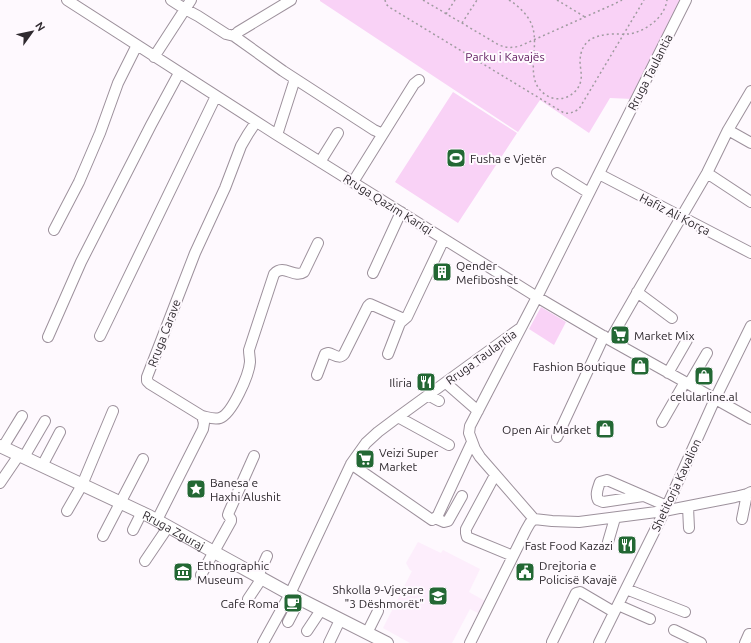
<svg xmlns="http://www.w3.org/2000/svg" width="751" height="643" font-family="Ubuntu,sans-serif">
<rect width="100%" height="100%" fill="#fef9fe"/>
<path fill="#fdeefc" d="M 418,542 L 441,553 L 443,550 L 480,569 L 469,592 L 485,601 L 478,613 L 470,609 L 452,643 L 410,643 L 383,628 L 412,571 L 410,570 L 406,563 Z"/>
<path fill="#f9d2f6" d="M 320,0 L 683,0 L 633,99 L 610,98 L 589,133 L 540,100 L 518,132 L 320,1 Z
M 453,92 L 517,133 L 458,223 L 395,182 Z
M 541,307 L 566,322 L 554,345 L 529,329 Z"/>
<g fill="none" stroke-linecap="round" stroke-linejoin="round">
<g stroke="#9d919c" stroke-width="12">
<path id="minor" d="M 67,0 L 277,135 L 537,297 L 610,340 L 751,419
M 171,0 L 185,9 L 198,16 L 226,34 L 234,36 L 283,71 L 374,130 L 383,134
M 234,36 L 238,32 L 291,0
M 154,57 L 191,0
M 728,130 L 751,143
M 277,135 L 295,79
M 320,162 L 338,133
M 557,173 L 589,193
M 707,173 L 751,202
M 599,174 L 751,253
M 353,182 L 414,84 L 419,80
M 54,230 L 79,182 L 100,133 L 118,83 L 137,45
M 373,273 L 401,212
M 637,292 L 672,318
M 100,336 L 216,96
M 48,337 L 81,262 L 151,125 L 179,73
M 610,340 L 641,286 L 707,173 L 728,130 L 751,91
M 388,354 L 400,323 L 407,317 L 444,239
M 668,373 L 687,340
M 317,375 L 325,354 L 328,353 C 334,354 339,360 344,354 L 368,306 L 370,304 L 404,319
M 446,383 L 478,411
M 689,384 L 707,353
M 428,395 L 439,401
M 202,416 C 207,417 214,420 220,418 C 232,414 249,375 250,362 C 250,358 249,354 249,350 L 274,274 C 284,263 294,279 304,272 L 318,243
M 398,417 L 449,445
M 662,422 L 685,382
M 557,437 L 604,336
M 3,447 L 22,416
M 24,457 L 45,421
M 351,464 L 432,520 L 435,518 L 438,515 L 472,442
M 42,466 L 60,432
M 495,475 L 466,529 L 466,533 L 467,537 L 513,556
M 0,483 L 19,455
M 643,496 L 603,502 L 598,500 C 595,494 598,488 600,482 L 607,480 L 667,506
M 688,507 L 689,528
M 67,511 L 82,485 L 113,411
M 435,518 L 444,522 L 448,521 L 462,496
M 534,519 L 480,457 L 475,449 L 469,433 L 470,426 L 537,297 L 686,0
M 534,519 L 552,521 L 579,522 L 664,511 L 735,497 L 747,494 L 751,492
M 742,519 L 747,494
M 157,520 L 203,429 L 204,423 L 202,416 L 150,384 L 147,381 L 147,377 L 195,253 L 225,188 L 241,146 L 248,134 L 256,122
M 133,530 L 142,512
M 103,536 L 143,459
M 608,542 L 615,518
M 145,561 L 168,527
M 201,575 L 231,521 L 231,519 L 228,515 L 229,512 L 254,456
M 258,576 L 267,556
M 626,589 L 685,612
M 248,599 L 262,578
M 618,605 L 650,619
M 288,622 L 300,599
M 674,630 L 701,643
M 307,631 L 321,610
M 367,633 L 378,611
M 552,642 L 576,593 L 580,592 L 614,612
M 263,643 L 290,594 L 351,464 L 366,443 L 378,432 L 398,417 L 519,329
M 329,643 L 340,620
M 470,643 L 526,530 L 530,523 L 534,519
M 599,643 L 667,506 L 715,399 L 751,326
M 745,643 L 749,634 L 751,634"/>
</g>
<g stroke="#9d919c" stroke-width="14">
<g id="major">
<path id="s1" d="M 0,446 L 149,516 L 214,552 L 290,594 L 387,643"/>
</g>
</g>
<path stroke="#a09ba0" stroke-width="1.5" stroke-dasharray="2 3" stroke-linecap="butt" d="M 385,0 L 386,4 L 389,7 L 564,113 C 570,114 574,112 579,109 L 644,0
M 423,0 L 499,45 C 506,48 512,48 520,46 L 612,5 L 622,0
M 509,0 C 517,5 525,12 530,21 C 543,44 521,79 546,95 C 559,104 578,96 581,80 C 582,74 580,67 580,61 C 581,40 594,35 613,34 C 621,34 630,35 637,32 C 651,27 665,15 667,0
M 557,0 L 585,17
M 446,14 L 455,0
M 462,23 L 477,0"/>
<use href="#minor" stroke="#fff" stroke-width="10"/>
<use href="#major" stroke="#fff" stroke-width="12"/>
</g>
<defs>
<g id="stadium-square" transform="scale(1)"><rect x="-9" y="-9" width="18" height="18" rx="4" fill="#236834" stroke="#fef9fe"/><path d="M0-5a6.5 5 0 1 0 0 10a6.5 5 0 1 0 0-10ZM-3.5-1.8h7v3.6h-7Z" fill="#fff"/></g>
<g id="building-square" transform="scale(1)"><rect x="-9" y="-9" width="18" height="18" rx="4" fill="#236834" stroke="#fef9fe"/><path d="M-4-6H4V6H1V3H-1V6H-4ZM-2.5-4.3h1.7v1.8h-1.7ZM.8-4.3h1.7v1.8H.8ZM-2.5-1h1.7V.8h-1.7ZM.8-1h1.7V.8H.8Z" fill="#fff"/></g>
<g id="supermarket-square" transform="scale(1)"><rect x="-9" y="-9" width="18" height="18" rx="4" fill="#236834" stroke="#fef9fe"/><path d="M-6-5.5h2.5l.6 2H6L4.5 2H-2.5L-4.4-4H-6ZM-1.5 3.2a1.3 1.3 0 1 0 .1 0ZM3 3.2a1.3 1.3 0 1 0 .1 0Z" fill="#fff"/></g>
<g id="shop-square" transform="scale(1)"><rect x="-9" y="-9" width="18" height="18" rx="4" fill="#236834" stroke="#fef9fe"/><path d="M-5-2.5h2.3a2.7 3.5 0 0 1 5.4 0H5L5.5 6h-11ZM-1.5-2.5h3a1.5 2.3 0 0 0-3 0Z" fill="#fff"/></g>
<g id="restaurant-square" transform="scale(1)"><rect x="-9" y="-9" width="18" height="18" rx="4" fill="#236834" stroke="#fef9fe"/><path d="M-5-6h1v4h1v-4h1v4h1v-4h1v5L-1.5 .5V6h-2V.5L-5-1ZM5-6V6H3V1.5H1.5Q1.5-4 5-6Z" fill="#fff"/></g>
<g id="sight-square" transform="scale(1)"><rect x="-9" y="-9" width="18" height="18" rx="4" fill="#236834" stroke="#fef9fe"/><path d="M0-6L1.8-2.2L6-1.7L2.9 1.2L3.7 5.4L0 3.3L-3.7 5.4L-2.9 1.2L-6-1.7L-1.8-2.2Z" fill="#fff"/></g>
<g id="museum-square" transform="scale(1)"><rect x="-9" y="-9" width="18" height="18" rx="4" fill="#236834" stroke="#fef9fe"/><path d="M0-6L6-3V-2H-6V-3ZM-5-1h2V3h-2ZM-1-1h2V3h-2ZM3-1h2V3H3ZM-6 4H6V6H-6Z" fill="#fff"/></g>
<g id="civic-square" transform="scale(1)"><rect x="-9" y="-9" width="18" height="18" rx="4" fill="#236834" stroke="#fef9fe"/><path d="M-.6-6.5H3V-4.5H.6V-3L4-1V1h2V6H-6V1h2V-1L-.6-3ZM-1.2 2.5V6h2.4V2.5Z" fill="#fff"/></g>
<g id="school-square" transform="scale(1)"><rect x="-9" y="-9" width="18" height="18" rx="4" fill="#236834" stroke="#fef9fe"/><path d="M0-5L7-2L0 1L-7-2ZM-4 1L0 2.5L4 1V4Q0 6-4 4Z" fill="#fff"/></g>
<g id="cafe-square" transform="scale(1)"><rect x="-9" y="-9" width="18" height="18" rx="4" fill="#236834" stroke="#fef9fe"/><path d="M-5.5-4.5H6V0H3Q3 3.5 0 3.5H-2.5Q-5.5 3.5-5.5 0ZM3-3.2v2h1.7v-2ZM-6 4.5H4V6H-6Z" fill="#fff"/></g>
</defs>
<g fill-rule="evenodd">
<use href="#stadium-square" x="456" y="158"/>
<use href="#building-square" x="442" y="272"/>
<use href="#supermarket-square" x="620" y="335"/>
<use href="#shop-square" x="640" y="366"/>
<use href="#shop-square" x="704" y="376"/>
<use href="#restaurant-square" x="426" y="382"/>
<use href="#shop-square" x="605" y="429"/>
<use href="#supermarket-square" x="365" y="459"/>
<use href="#sight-square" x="196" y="489"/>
<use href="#restaurant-square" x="627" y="545"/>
<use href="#museum-square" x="183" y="572"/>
<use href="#civic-square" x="525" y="572"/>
<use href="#school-square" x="438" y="596"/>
<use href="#cafe-square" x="293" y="603"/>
</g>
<g text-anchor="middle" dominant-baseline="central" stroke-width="4" stroke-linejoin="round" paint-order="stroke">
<g font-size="12" fill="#621f61" stroke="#fef9fe">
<text x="505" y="56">Parku i Kavajës</text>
</g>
<g font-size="12" fill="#2e292e" stroke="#fef9fe">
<text transform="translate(650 72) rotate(-63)">Rruga Taulantia</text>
<text transform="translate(388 204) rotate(32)">Rruga Qazim Kariqi</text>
<text transform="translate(675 214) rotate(27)">Hafiz Ali Korça</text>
<text transform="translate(164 333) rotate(-69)">Rruga Carave</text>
<text transform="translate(481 357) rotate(-36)">Rruga Taulantia</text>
<text transform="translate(676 485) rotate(-65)">Shetitorja Kavalion</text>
<text stroke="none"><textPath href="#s1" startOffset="193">Rruga Zguraj</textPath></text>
</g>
<g font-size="12" fill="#2e292e" stroke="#fef9fe" text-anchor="start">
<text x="470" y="158">Fusha e Vjetër</text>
<text x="456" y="265">Qender<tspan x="456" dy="14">Mefiboshet</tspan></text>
<text x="634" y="335">Market Mix</text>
<text x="626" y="366" text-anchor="end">Fashion Boutique</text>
<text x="412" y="382" text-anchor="end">Iliria</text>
<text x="704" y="396" text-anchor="middle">celularline.al</text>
<text x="591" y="429" text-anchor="end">Open Air Market</text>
<text x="379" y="452">Veizi Super<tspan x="379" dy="14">Market</tspan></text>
<text x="210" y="482">Banesa e<tspan x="210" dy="14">Haxhi Alushit</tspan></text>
<text x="613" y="545" text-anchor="end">Fast Food Kazazi</text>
<text x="197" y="565">Ethnographic<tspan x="197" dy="14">Museum</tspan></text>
<text x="539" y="565">Drejtoria e<tspan x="539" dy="14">Policisë Kavajë</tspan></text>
<text x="424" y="589" text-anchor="end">Shkolla 9-Vjeçare<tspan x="424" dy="14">"3 Dëshmorët"</tspan></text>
<text x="279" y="603" text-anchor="end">Cafe Roma</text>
</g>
</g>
<g transform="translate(32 32) rotate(57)" stroke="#fef9fe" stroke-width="3" paint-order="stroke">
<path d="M0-3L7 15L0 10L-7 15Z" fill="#2e292e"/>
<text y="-6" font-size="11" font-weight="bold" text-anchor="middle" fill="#2e292e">N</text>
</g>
</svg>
